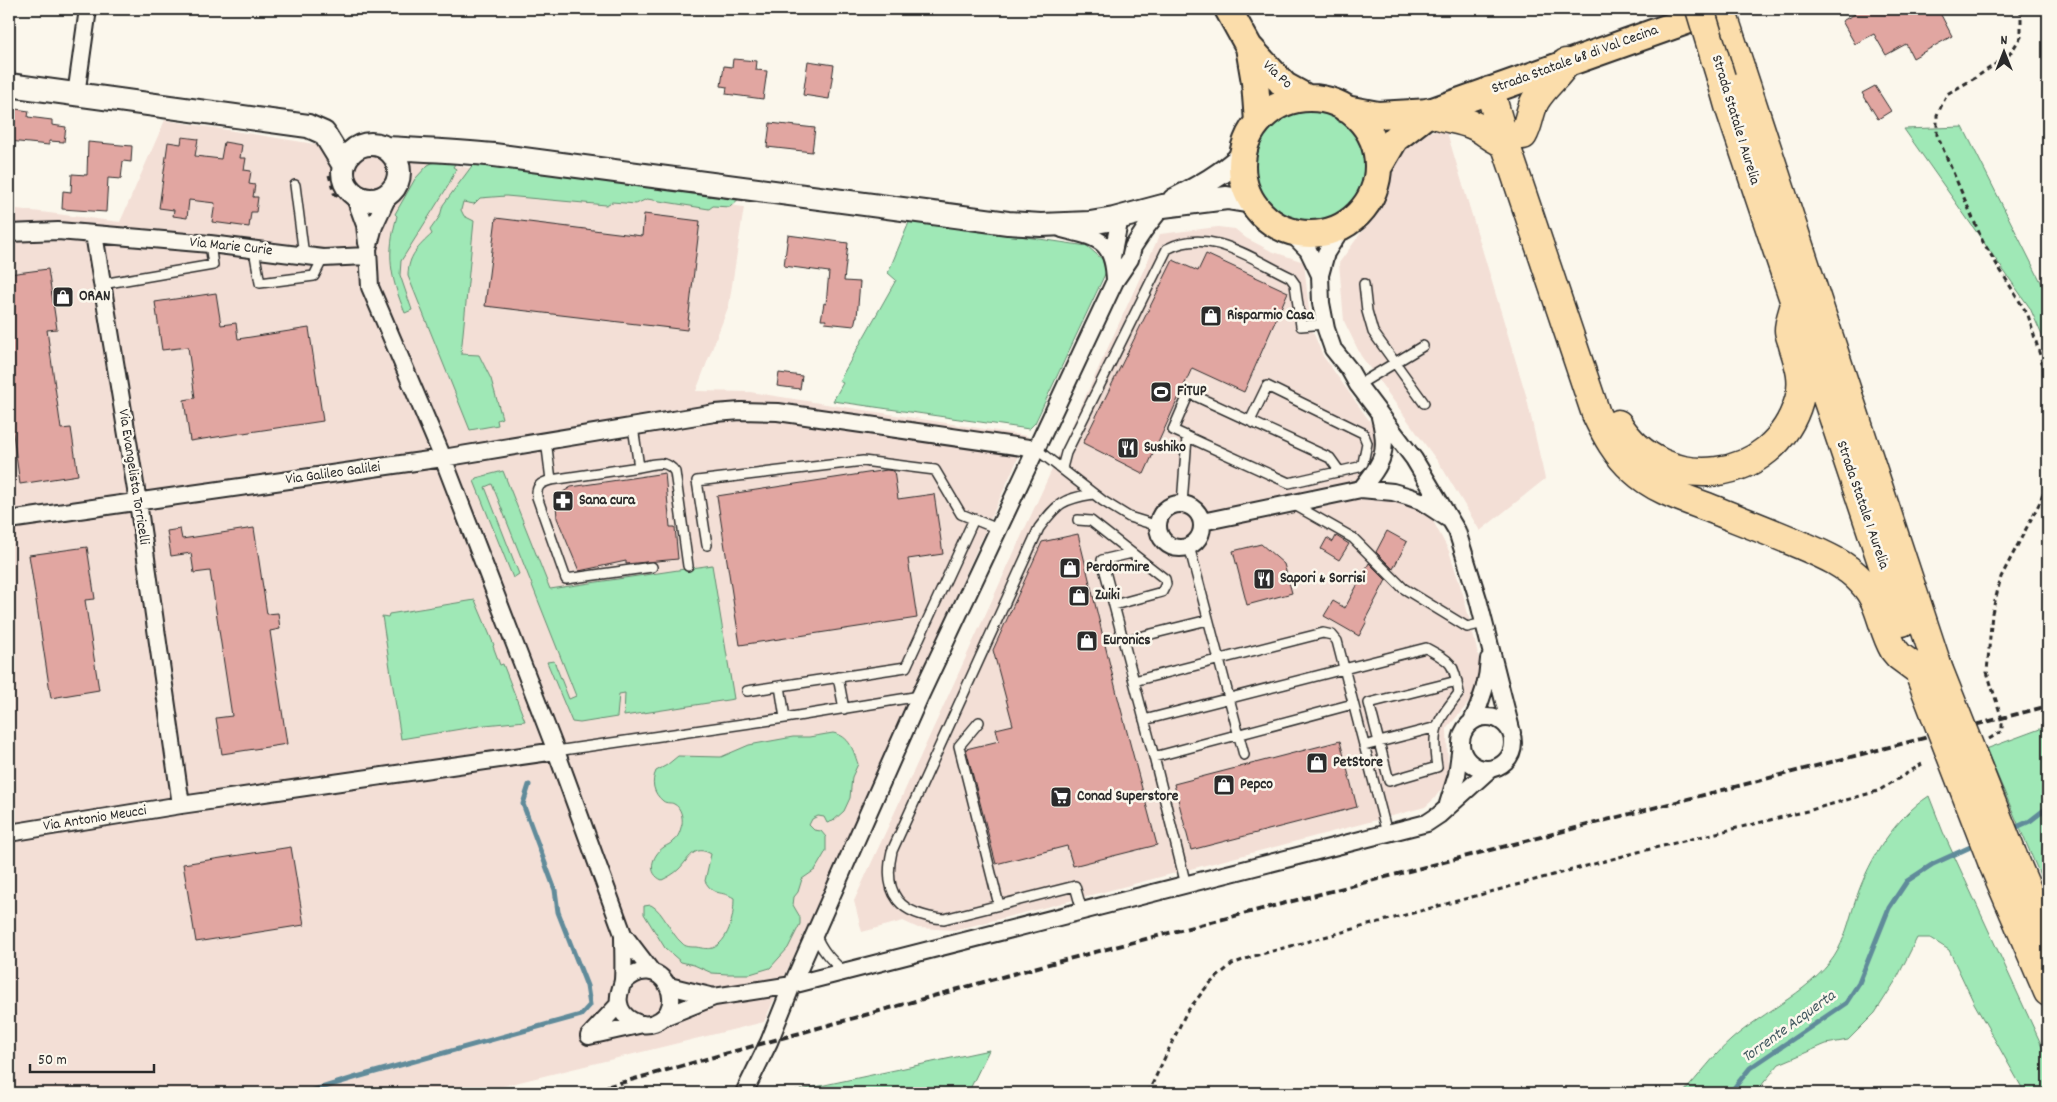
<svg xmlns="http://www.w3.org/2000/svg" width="2057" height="1102" font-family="Dekko,sans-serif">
<rect width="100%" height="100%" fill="#fbf7ec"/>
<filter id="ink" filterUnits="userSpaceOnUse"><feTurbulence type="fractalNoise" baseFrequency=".02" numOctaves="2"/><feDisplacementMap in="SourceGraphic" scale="10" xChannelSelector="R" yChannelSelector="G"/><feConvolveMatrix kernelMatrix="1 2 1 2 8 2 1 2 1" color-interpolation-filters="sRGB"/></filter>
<g filter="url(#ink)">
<path fill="#f3dfd6" d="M 165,120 L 401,158 L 744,207 L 729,305 L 696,391 L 750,392 L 1028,436 L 764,1022 L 475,1093 L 9,1093 L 9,208 L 120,222 Z
M 1446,129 L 1526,395 L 1545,479 L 1480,531 L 1443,469 L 1361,356 L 1344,321 L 1339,263 L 1382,204 L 1391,166 L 1409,141 L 1426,132 Z
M 1218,227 L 1235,229 L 1246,238 L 1271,251 L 1304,262 L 1310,320 L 1314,334 L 1323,356 L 1371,423 L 1377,436 L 1379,449 L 1362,479 L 1365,500 L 1381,498 L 1399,499 L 1417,508 L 1432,519 L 1449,551 L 1463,594 L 1481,666 L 1479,691 L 1447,728 L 1448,768 L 1445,784 L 1434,799 L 1425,807 L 1403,813 L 1035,910 L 955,930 L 918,928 L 903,921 L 862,932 L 854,901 L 1160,234 Z"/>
<path fill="#9fe8b6" stroke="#658a70" d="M1255 167a56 56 0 1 1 112 0a56 56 0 1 1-112 0Z
M 1963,127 L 2048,296 L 2048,349 L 2030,308 L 1904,129 Z
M 460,157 L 453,167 L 456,169 L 448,186 L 401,261 L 400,275 L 412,310 L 405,313 C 390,276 386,255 397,216 L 395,214 L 415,179 L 428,165 L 442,158 Z
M 477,159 L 743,195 L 730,207 L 713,206 L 709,209 L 647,199 L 636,204 L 612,202 L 606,205 L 506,196 L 480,198 L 474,204 L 463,202 L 461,210 L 464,216 L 474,221 L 461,354 L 479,355 L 491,379 L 502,418 L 497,420 L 498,425 L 470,430 L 408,276 C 408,256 418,247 432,234 L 430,230 L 440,216 L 443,205 Z
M 910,220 L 1087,246 L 1102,259 L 1106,272 L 1035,423 L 1029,429 L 833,401 L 843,383 L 839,381 L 896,280 L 888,273 Z
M 503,471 L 550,589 L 712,565 L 734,699 L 624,716 L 625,693 L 619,694 L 617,717 L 580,723 L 572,722 L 547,662 L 554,661 L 569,699 L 576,696 L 492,484 L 485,487 L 519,574 L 513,578 L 474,481 L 476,478 Z
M 475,600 L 494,645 L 493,646 L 500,665 L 503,664 L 525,721 L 485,725 L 401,739 L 382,616 L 388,617 L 389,614 Z
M 2048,726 L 2048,894 L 1986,749 Z
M 833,733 C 850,736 853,750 858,764 L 852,777 L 850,798 L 844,811 L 833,821 L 827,823 L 824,817 L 818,816 L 812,819 L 809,825 L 814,830 L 821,831 L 826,837 L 826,851 L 815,870 L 802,879 L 798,892 L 794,897 L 793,905 L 800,917 L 800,924 L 788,948 L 770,968 L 750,974 L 727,974 L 712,973 L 694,965 L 681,962 L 665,948 L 644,914 L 644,906 L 651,905 C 664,912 670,933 682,943 C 685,947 691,947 696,947 C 702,948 710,950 715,947 C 730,938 734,914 734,898 C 721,890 714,897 705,881 L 711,854 C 694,844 689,859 679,869 C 674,874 668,877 662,880 C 647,874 651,856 664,847 C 667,845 671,844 673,841 C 679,837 680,831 682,824 C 683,818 681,807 674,804 C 671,802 667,804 663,801 C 653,793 651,782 656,771 L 667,765 L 678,756 L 721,757 L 749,745 L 793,737 L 809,737 Z
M 1929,796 L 1943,832 L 2048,1059 L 2048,1093 L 2025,1093 L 1974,1003 L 1949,950 L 1930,938 L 1917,938 L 1896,980 L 1875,1013 L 1848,1040 L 1826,1044 L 1779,1064 L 1755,1093 L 1683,1093 C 1699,1076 1714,1055 1731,1040 C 1762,1012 1819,987 1838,950 C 1847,933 1851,913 1857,896 C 1870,858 1895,818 1929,796 Z
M 989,1050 L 968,1093 L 787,1093 Z"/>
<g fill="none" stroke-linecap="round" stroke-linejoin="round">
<path stroke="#608b9a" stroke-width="5" d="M 2010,830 L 2030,821 L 2048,807
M 305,1093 L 357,1077 L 581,1015 L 590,1005 L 587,986 L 558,912 L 555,890 L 523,804 L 529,785
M 1730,1093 L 1750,1068 L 1846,1003 L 1859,983 L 1889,908 L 1907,881 L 1933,864 L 1977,844"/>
</g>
<path fill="#e1a6a1" stroke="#2b2b2b" d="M 1852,9 L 1938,9 L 1952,36 L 1913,58 L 1906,44 L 1886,55 L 1874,34 L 1855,44 L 1842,21 L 1855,14 Z
M 733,59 L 757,61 L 756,70 L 767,71 L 763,99 L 726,94 L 727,87 L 721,86 L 724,66 L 732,67 Z
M 808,61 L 834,65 L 829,99 L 803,95 Z
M 1875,86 L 1891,111 L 1878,119 L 1862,93 Z
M 9,108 L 29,111 L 28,117 L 52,120 L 52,125 L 66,127 L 64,142 L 49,141 L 49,145 L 9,141 Z
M 770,123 L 815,128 L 812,152 L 767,147 Z
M 182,137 L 198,139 L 195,156 L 221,159 L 224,142 L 242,145 L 240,158 L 246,158 L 244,170 L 251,171 L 249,184 L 255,185 L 253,197 L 258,197 L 256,212 L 251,212 L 249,227 L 212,222 L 215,203 L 189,200 L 187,218 L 173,216 L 174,210 L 159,208 L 168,142 L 181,144 Z
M 88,142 L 132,146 L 131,162 L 123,161 L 121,179 L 108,178 L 106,212 L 62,209 L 63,191 L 71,192 L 72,174 L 87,175 Z
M 644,214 L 700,221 L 687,330 L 485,306 L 496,218 L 642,236 Z
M 788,235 L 848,243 L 844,281 L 860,282 L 857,317 L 856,317 L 854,326 L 825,323 L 826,320 L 821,320 L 824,303 L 826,304 L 829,272 L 784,266 Z
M 1206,254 L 1288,292 L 1244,392 L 1192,368 L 1144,474 L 1083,443 L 1173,260 L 1198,271 Z
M 48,269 L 57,329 L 47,330 L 61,429 L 71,428 L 78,475 L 20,484 L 9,405 L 9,274 Z
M 216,293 L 221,325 L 236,323 L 238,339 L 309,328 L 323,421 L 190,441 L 184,400 L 195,398 L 188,347 L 162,350 L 155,302 Z
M 779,373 L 802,376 L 800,389 L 777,386 Z
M 887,470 L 894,471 L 898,499 L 934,494 L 943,554 L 908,559 L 917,618 L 740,645 L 717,496 Z
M 665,473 L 670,527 L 675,527 L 678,559 L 626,564 L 626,561 L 579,571 L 557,518 L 556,504 L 563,492 L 571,487 Z
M 254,528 L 267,614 L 278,613 L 280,629 L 270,631 L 287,744 L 222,754 L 216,718 L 232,716 L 210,571 L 194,573 L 191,553 L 171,556 L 167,531 L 180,529 L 182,539 Z
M 1387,531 L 1407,542 L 1393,569 L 1376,552 Z
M 1078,534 L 1118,698 L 1157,845 L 1073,866 L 1067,846 L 996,864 L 966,749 L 999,741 L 996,729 L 1013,725 L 993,650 L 1042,542 Z
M 1336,536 L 1349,544 L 1339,560 L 1321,549 L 1327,538 L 1333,542 Z
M 1261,544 L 1284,564 L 1292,593 L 1247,605 L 1233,551 Z
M 87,547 L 95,599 L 85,600 L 99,690 L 51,698 L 29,555 Z
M 1369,563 L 1386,580 L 1365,620 L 1367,621 L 1359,636 L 1324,616 L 1333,601 L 1345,608 Z
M 1340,741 L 1357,807 L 1191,850 L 1174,784 Z
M 291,847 L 304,925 L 196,942 L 183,864 Z"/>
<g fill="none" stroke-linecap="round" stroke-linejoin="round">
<g stroke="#2b2b2b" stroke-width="12">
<path id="service" d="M 295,185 L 304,256
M 254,250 L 260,283 L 314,276 L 323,258
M 102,284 L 213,265 L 210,244
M 1364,284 L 1367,311 L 1373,332 L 1424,403
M 1358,385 L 1423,346
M 1250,421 L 1267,386 L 1363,433 L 1367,443 L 1363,463 L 1359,467 L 1289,483 L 1173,430 L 1189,393 L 1330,458 L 1340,472
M 633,427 L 639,467 C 653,465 666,458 675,472 L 688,566
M 546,440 L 551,480 C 541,483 536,485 537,497 L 566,579 L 652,567
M 1036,449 L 1103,501 L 1129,517 L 1158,526
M 1062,468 L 1066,453 L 1167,249 C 1209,226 1252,259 1290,277 L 1295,284 L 1301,326 L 1325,324
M 551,480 L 639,467
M 1182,504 L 1187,437
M 1293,504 L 1353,538 L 1403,588 L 1467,627 L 1484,623
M 1078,520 L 1091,521 L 1165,579 L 1166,584 L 1162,592 L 1114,605
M 707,545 L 697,481 L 863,461 L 935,470 L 961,514 L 998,529
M 1189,546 L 1244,755
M 1132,553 L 1102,560 L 1154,757 L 1353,704
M 1123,641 L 1208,620
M 838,677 L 844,709
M 1134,681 L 1323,633 L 1332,635 L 1337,641 L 1387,833
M 780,686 L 785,718
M 747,691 L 906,667 L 974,519
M 1144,720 L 1426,648 C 1454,663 1453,663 1459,693 C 1436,723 1431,729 1437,767 L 1389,781 L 1369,703 L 1457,681
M 979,722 L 959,746 L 999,905
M 1364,746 L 1437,727
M 556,751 L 785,718 L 920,696
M 1154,757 L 1186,885
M 1082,911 L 1075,886 L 944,919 C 900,915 882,895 892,851 L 1039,528 C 1058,503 1062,499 1093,494
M 815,933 C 821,950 831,960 844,972"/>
</g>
<g stroke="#2b2b2b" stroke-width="20">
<path id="minor" d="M 76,95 L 88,9
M 354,195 L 365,225 L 367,243
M 1343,226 L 1326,253 L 1320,275 L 1321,303 L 1326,329 L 1333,349 L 1349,369 L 1358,385 L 1414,459 L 1457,531 L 1478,599 L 1512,733
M 1062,229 C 1098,238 1114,239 1115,281
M 1289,231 L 1308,250 L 1320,275
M 9,233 L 58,231 L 94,234 L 138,502 L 181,805
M 94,234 L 210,244 L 323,258 L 367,256
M 1112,257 L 1120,218
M 1361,489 C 1383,462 1389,452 1380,417
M1158 526a22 22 0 1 1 44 0a22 22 0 1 1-44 0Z
M 9,520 L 443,458 L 370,287 L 368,249 L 374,226 L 389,194
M 1202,522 L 1361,489 L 1393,492 L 1407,496 L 1421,501 L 1447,518
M1461 743a26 26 0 1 1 52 0a26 26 0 1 1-52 0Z
M 1472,721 C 1482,701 1488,682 1489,659
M 556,751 L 623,934 L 652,972
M 1448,804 L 1457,775 L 1461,745
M 9,833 L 181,805 L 556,751 L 443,458 L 715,413 L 741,411 L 778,412 L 1036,449
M 623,934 C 623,949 624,965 623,980 C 622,988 617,994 619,1003 C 621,1018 640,1028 654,1023 C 692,1009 660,946 623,983
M 669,986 L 714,997
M 664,1017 L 714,997 L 792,985 L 1427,823 L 1439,815 L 1490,769
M 589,1036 L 643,1024
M 589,1036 L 619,1004
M 744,1093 L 769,1042 L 792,985 L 920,696 L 1115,281 L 1130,259 L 1133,247 L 1145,229 L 1163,206"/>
</g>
<g stroke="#2b2b2b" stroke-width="26">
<path id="secondary" d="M 9,85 L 308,126 L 324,133 L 343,164
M343 172a28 28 0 1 1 56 0a28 28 0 1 1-56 0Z
M 386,148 C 422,150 458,151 494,155 L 1008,223 L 1041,225 L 1090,223 L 1114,219 L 1163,206 L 1227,198 L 1252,202
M 1174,200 C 1199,187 1222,175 1242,156"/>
</g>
<g stroke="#2b2b2b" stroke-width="30">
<path id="primary" d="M 1228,9 L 1249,47 L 1285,86 L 1307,98
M 1249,47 L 1255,82 L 1258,122
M1242 166a68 68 0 1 1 136 0a68 68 0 1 1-136 0Z
M 1346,109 L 1378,115 L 1430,112
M 1378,168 L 1395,139 L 1430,112 L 1720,9"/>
</g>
<g stroke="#2b2b2b" stroke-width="31">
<path id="trunk" d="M 1721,9 L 1938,668
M 1721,78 L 1729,106 L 1902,622
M 1490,91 L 1505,143 L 1596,414 C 1606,435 1616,454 1634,470 C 1655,490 1686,499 1712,509 C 1742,521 1771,532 1801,545 C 1822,554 1846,564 1862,582 C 1881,601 1881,628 1894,650 L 1899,656 L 1918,670
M 1430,112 C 1445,119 1459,119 1473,125 C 1485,130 1493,140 1505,143
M 1523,135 C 1529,125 1529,112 1535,101 C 1544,86 1557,77 1566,63
M 1618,424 C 1663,497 1775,485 1799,400 C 1805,381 1799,364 1793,345 C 1792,340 1789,335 1789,330 C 1789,322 1793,312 1795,304
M 2012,854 L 2048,939
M 1993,864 L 2048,992"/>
</g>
<path stroke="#2b2b2b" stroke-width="3" stroke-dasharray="5 4" stroke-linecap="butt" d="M 2021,9 L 2021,37 L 2009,55 L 1975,78 L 1947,94 L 1937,115 L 1937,135 L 1983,242 L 2028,315 L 2048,382
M 329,175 L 334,193 L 339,199
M 1989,739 L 2002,731 L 2002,719 L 1987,672 L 1992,613 L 2001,577 L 2040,502 L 2048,477
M 1148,1093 L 1186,1013 L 1208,985 L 1232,964 L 1254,956 L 1638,852 L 1807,811 L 1878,791 L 1922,764"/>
<use href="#service" stroke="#fbf7ec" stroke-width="9"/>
<use href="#minor" stroke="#fbf7ec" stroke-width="16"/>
<use href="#secondary" stroke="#fbf7ec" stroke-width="22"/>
<use href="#primary" stroke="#fbddab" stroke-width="26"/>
<use href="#trunk" stroke="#fbddab" stroke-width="28"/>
<path stroke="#2b2b2b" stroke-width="4" stroke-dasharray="8 4" stroke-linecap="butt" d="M 584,1093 L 1045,965 L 2048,706"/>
<g stroke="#2b2b2b" stroke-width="31" stroke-linecap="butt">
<path id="trunk-bridge" d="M 1700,9 L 1721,78
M 1938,668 L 2012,854
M 1921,678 L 1993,864"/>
</g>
<use href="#trunk-bridge" stroke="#fbddab" stroke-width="28"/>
</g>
</g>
<defs>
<g id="shop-square" transform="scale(1.125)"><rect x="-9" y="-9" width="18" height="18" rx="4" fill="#2b2b2b" stroke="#fbf7ec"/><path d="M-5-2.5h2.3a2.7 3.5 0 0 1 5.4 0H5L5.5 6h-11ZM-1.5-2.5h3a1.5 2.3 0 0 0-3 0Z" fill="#fff"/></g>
<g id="stadium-square" transform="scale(1.125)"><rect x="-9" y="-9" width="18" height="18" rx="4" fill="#2b2b2b" stroke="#fbf7ec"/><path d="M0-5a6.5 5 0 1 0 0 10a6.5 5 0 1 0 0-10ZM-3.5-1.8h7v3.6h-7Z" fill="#fff"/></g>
<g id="restaurant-square" transform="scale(1.125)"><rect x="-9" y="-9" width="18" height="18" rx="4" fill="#2b2b2b" stroke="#fbf7ec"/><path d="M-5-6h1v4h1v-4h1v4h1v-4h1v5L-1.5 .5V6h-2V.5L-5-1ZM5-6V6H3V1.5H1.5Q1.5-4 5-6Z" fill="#fff"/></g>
<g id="pharmacy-square" transform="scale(1.125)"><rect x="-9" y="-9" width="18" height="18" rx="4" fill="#2b2b2b" stroke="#fbf7ec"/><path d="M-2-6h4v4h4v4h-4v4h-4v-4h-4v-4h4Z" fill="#fff"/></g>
<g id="supermarket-square" transform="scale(1.125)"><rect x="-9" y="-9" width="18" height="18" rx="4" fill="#2b2b2b" stroke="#fbf7ec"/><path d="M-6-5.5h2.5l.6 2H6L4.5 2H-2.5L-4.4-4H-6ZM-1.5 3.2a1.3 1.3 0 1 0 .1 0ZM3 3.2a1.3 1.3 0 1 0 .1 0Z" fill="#fff"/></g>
</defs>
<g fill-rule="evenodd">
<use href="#shop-square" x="63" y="297"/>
<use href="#shop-square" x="1211" y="316"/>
<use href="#stadium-square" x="1161" y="392"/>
<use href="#restaurant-square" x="1128" y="448"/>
<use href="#pharmacy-square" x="563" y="501"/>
<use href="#shop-square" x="1070" y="568"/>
<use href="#restaurant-square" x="1264" y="579"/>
<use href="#shop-square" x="1079" y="596"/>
<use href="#shop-square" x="1087" y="641"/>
<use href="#shop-square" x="1317" y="763"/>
<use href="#shop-square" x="1224" y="785"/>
<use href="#supermarket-square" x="1061" y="797"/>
</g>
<g text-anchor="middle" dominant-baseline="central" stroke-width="5" stroke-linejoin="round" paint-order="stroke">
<g font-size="15" fill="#2b2b2b" stroke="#fbf7ec">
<text transform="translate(1575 60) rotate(-20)">Strada Statale 68 di Val Cecina</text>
<text transform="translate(1277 75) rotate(43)">Via Po</text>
<text transform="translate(1735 120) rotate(73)">Strada Statale 1 Aurelia</text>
<text transform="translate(231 247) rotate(6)">Via Marie Curie</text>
<text transform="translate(333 474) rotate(-8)">Via Galileo Galilei</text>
<text transform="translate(133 477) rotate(81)">Via Evangelista Torricelli</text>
<text transform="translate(1862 505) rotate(71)">Strada Statale 1 Aurelia</text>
<text transform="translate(95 819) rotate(-9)">Via Antonio Meucci</text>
</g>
<g font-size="15" font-weight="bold" fill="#2b2b2b" stroke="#fbf7ec" text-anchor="start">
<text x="79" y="297">ORAN</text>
<text x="1227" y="316">Risparmio Casa</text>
<text x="1177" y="392">FiTUP</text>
<text x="1144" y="448">Sushiko</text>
<text x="579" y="501">Sana cura</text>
<text x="1086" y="568">Perdormire</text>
<text x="1280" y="579">Sapori &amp; Sorrisi</text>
<text x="1095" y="596">Zuiki</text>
<text x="1103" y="641">Euronics</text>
<text x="1333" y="763">PetStore</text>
<text x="1240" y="785">Pepco</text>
<text x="1077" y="797">Conad Superstore</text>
</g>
<g font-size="16" font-style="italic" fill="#455b62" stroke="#fbf7ec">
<text transform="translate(1789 1027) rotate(-36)">Torrente Acquerta</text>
</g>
</g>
<rect width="2057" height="1102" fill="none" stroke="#fbf7ec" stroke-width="30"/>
<rect x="15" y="15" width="2027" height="1072" fill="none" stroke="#2b2b2b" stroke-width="2" filter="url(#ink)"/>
<g transform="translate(2004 52)" stroke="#fbf7ec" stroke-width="4" paint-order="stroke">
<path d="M0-4L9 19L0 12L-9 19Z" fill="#2b2b2b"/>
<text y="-8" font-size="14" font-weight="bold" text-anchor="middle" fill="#2b2b2b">N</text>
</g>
<path d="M30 1064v8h124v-8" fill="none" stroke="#2b2b2b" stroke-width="2.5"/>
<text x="38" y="1064" font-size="15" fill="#2b2b2b" stroke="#fbf7ec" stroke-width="4" paint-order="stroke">50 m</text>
</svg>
